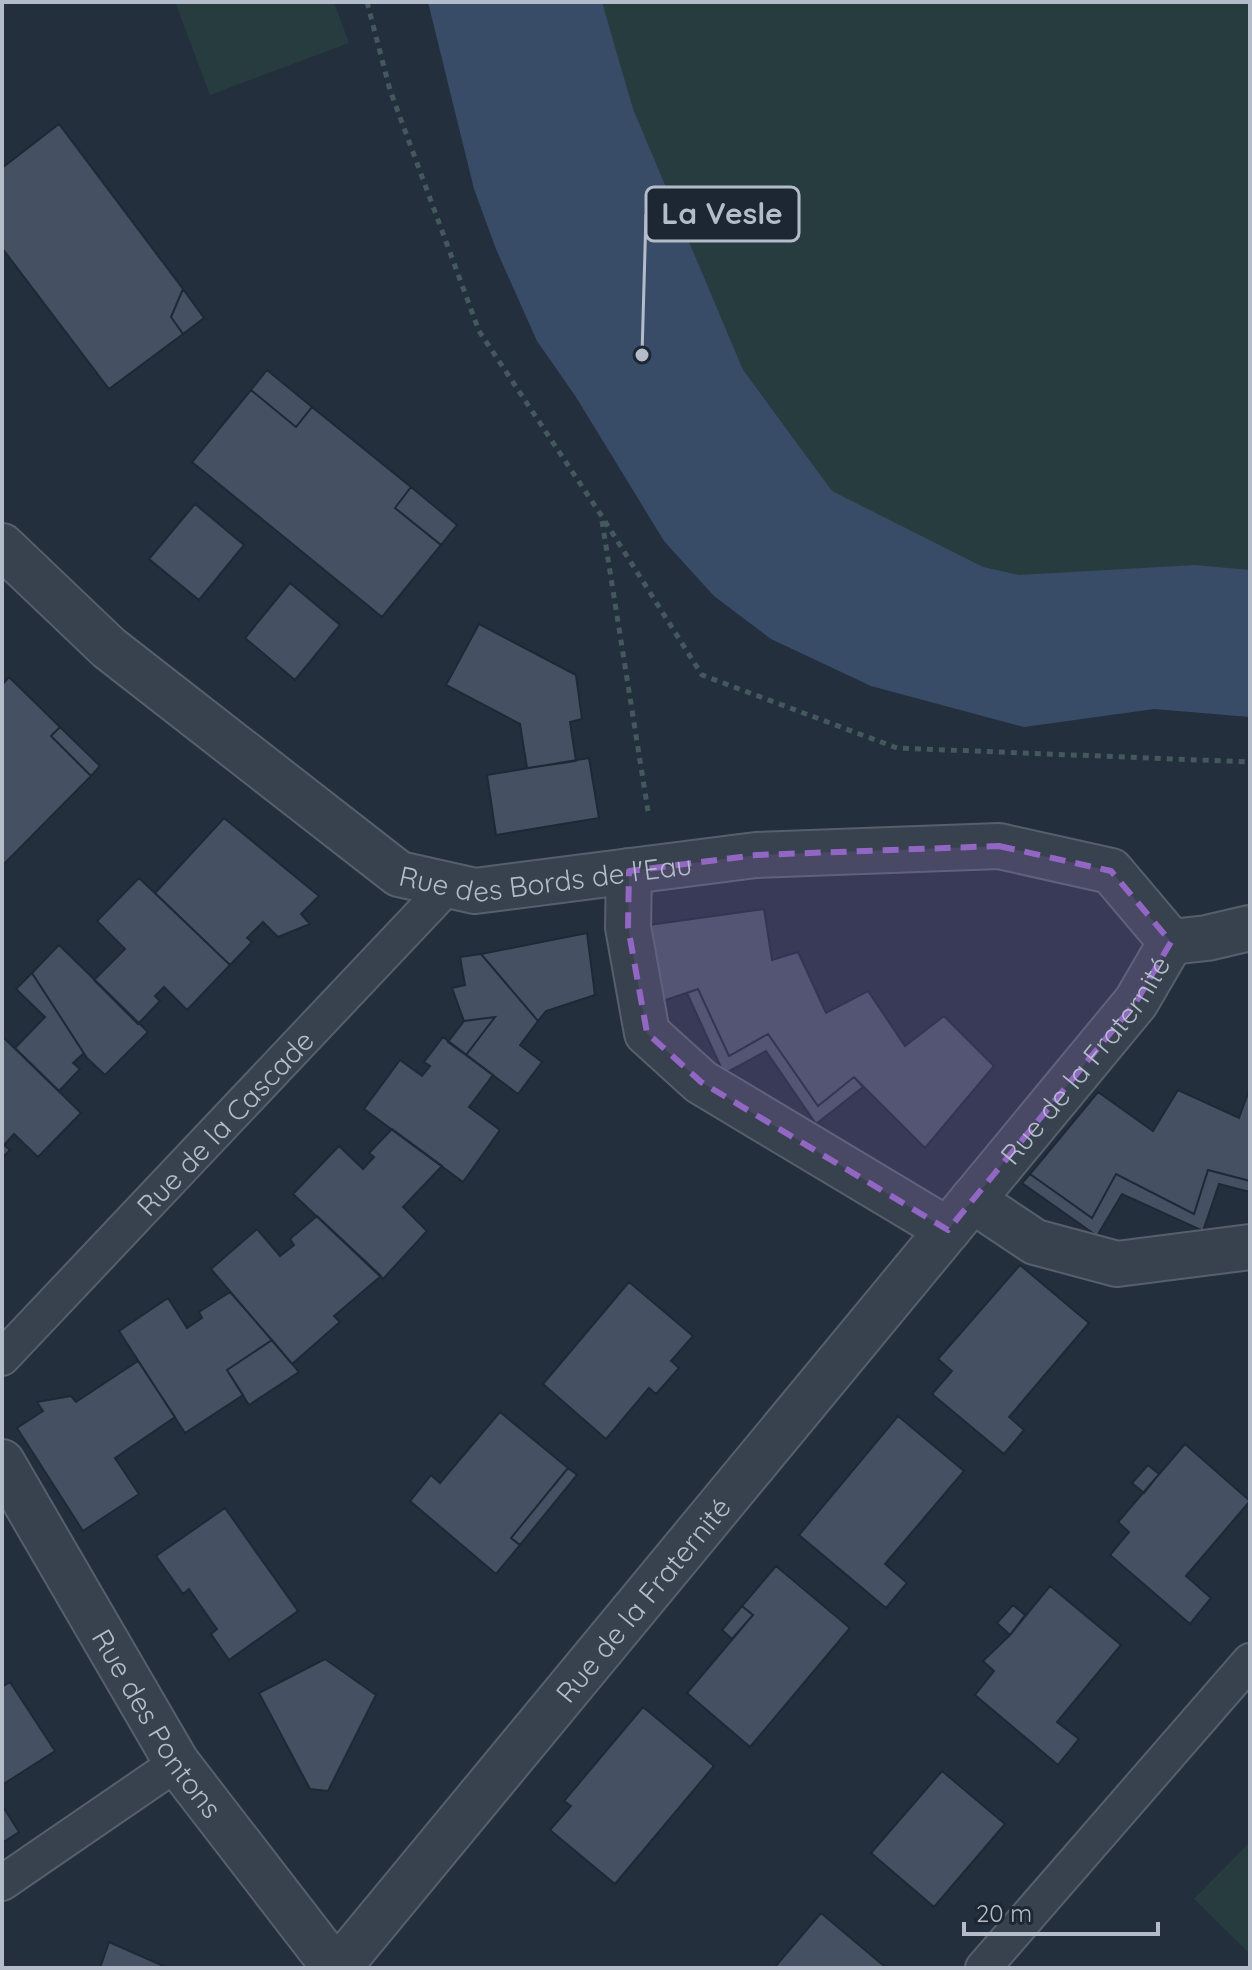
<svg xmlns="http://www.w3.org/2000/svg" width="1252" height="1970" font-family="Quicksand,sans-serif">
<rect width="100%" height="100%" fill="#242f3e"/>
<path fill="#263c3f" d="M 175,2 L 334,2 L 349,43 L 210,95 Z
M 496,2 L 1250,2 L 1250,650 L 846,631 Z
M 1250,1842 L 1250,1954 L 1194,1899 Z"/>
<path fill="#394c67" d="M 428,2 L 602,2 L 633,109 L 743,370 L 832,491 L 983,567 L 1019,575 L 1195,565 L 1250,570 L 1250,717 L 1154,709 L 1024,727 L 871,686 L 771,639 L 714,596 L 664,541 L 576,397 L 537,341 L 496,249 L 474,189 Z"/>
<path fill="#455162" stroke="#1f2835" stroke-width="2" d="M 59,124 L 183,289 L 171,317 L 183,334 L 109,389 L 2,248 L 2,168 Z
M 183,289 L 204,318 L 183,334 L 171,317 Z
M 267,370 L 312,407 L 296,427 L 251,390 Z
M 251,390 L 296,427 L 312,407 L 411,487 L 395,508 L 441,545 L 382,617 L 192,462 Z
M 411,487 L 457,525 L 441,545 L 395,508 Z
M 195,504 L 244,545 L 199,600 L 149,559 Z
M 290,583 L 340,625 L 295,680 L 245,638 Z
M 479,624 L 576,675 L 582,719 L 570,722 L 576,761 L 527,768 L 520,724 L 446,685 Z
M 9,677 L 60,727 L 51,736 L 91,776 L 2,866 L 2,685 Z
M 60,727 L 100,766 L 91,776 L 51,736 Z
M 589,758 L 599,818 L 496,835 L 487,775 Z
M 224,818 L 319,896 L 301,914 L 310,924 L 278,937 L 263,922 L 247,938 L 252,942 L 230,965 L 155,893 Z
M 139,878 L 230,965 L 187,1010 L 164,987 L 155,996 L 160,1001 L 138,1024 L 94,980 L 125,949 L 97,921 Z
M 764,909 L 772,960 L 798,952 L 826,1013 L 868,991 L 905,1046 L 944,1016 L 994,1066 L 925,1148 L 854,1077 L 818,1106 L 768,1034 L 729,1056 L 698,989 L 654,1004 L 642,926 Z
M 587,933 L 595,995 L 546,1011 L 538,1021 L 481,954 Z
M 59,945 L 148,1032 L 105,1075 L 87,1058 L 32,973 Z
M 481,954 L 538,1021 L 520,1045 L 542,1062 L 518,1094 L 466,1055 L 495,1017 L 464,1021 L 452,988 L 465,985 L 460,957 Z
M 32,973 L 87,1058 L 83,1054 L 73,1063 L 80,1069 L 59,1091 L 15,1048 L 45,1017 L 16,989 Z
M 698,989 L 729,1056 L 768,1034 L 818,1106 L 854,1077 L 863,1087 L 816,1124 L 766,1051 L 724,1074 L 687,993 Z
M 495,1017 L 466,1055 L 448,1042 L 464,1021 Z
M 2,1036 L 81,1113 L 38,1157 L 14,1134 L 4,1145 L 10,1150 L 2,1158 Z
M 443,1037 L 493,1075 L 469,1107 L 500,1130 L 463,1182 L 364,1109 L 400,1060 L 422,1076 L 430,1066 L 424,1062 Z
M 1250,1088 L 1250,1181 L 1208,1170 L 1194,1214 L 1116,1174 L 1092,1218 L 1030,1174 L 1098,1092 L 1153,1131 L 1178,1090 L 1239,1118 Z
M 392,1129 L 442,1166 L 403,1207 L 427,1231 L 383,1279 L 293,1194 L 339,1146 L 363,1169 L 374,1157 L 369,1153 Z
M 1208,1170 L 1250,1181 L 1250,1192 L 1219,1184 L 1203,1231 L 1122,1194 L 1097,1236 L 1022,1183 L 1030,1174 L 1092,1218 L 1116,1174 L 1194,1214 Z
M 317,1216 L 381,1276 L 334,1316 L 340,1322 L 292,1364 L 211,1269 L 257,1229 L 280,1256 L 294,1245 L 290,1239 Z
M 1020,1265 L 1089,1323 L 1009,1417 L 1024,1430 L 1004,1454 L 932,1394 L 952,1371 L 938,1359 Z
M 629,1282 L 693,1336 L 671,1361 L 679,1368 L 656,1394 L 649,1388 L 606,1439 L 543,1384 Z
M 230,1292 L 272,1340 L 227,1370 L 243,1395 L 185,1433 L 119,1331 L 168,1298 L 187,1328 L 202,1318 L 199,1312 Z
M 272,1340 L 299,1372 L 249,1405 L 227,1370 Z
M 138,1361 L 175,1417 L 115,1458 L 139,1494 L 83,1531 L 17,1428 L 43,1411 L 37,1402 L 71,1396 L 76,1402 Z
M 500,1412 L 568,1468 L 511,1538 L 520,1545 L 496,1574 L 410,1501 L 431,1475 L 440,1483 Z
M 898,1416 L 964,1471 L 885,1564 L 907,1583 L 886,1608 L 799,1535 Z
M 1185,1444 L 1250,1501 L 1186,1576 L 1211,1598 L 1190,1624 L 1110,1555 L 1129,1532 L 1118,1522 Z
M 1148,1465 L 1159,1474 L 1144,1493 L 1132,1483 Z
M 568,1468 L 577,1475 L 520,1545 L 511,1538 Z
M 225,1508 L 298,1611 L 229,1660 L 211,1634 L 217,1629 L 200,1605 L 189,1589 L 183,1594 L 156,1556 Z
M 776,1566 L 850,1628 L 750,1747 L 687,1693 L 753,1615 L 742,1606 Z
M 1050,1586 L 1121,1645 L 1057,1722 L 1079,1739 L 1058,1765 L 975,1695 L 994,1671 L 983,1661 L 1010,1635 Z
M 1013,1605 L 1025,1615 L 1010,1635 L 997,1623 Z
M 742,1606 L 753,1615 L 732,1639 L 722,1630 Z
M 325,1659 L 376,1695 L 328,1791 L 310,1789 L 259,1693 Z
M 10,1682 L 55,1751 L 2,1785 L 2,1687 Z
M 643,1707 L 714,1766 L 615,1884 L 550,1830 L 571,1806 L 564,1801 Z
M 942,1771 L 1005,1824 L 934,1907 L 871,1853 Z
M 2,1805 L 19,1832 L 2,1843 Z
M 821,1913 L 884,1966 L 882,1968 L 774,1968 Z
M 109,1942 L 168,1968 L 100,1968 Z"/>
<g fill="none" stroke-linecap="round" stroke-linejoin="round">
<g stroke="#565f6c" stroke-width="38">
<g id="service">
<path id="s1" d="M 2,1358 L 448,886"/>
<path d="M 2,1883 L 177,1763"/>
<path d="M 983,1968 L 1250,1661"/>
</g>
</g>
<g stroke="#565f6c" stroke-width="48">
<g id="minor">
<path id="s2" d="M 2,546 L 109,648 L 399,874 L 475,891 L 756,855 L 999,846 L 1111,871 L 1171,942"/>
<path d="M 629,871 L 628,927 L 647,1033 L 701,1082 L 948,1230"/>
<path d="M 1171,942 L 1207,938 L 1250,928"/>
<path d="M 972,1200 L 1035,1242 L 1117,1264 L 1250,1247"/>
<path id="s3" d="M 2,1462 L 177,1763 L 335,1968"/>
<path id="s4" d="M 338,1968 L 1136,1002 L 1171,942"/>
</g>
</g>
<path stroke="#44595c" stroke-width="5" stroke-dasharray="6 6" stroke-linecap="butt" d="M 367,2 L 390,90 L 479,331 L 601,515 L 702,675 L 897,748 L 1250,762
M 602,521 L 648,811"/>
<use href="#service" stroke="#38414e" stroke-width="34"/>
<use href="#minor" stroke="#38414e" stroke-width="44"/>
</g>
<path fill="#9266c3" fill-opacity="0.2" stroke="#9266c3" stroke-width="6" stroke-dasharray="16 10" stroke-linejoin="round" d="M 999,846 L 1111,871 L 1171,942 L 1136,1002 L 948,1230 L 701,1082 L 647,1033 L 628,927 L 629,871 L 756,855 Z"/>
<g text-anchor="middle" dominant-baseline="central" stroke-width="6" stroke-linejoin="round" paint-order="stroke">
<g font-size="28" fill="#b4bcc9" stroke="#1d2633">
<text stroke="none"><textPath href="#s2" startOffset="664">Rue des Bords de l'Eau</textPath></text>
<text stroke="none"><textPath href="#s4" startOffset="1176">Rue de la Fraternité</textPath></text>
<text stroke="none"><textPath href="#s1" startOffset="324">Rue de la Cascade</textPath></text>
<text stroke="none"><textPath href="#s4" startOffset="478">Rue de la Fraternité</textPath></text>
<text stroke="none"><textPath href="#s3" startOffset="304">Rue des Pontons</textPath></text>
</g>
</g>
<path fill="none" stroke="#b4bcc9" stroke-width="3" d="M642 355L646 214"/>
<circle fill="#b4bcc9" stroke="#1d2633" stroke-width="3" cx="642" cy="355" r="8"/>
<rect fill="#1d2633" stroke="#b4bcc9" stroke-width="3" x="646" y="187" width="153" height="54" rx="8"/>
<g font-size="30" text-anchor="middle" font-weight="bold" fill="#b4bcc9">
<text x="722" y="224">La Vesle</text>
</g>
<rect width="1252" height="1970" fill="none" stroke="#b4bcc9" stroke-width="8"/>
<path d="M964 1922v12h194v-12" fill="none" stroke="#b4bcc9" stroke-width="4"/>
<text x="976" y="1922" font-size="24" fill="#b4bcc9" stroke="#1d2633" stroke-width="6" paint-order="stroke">20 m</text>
</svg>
